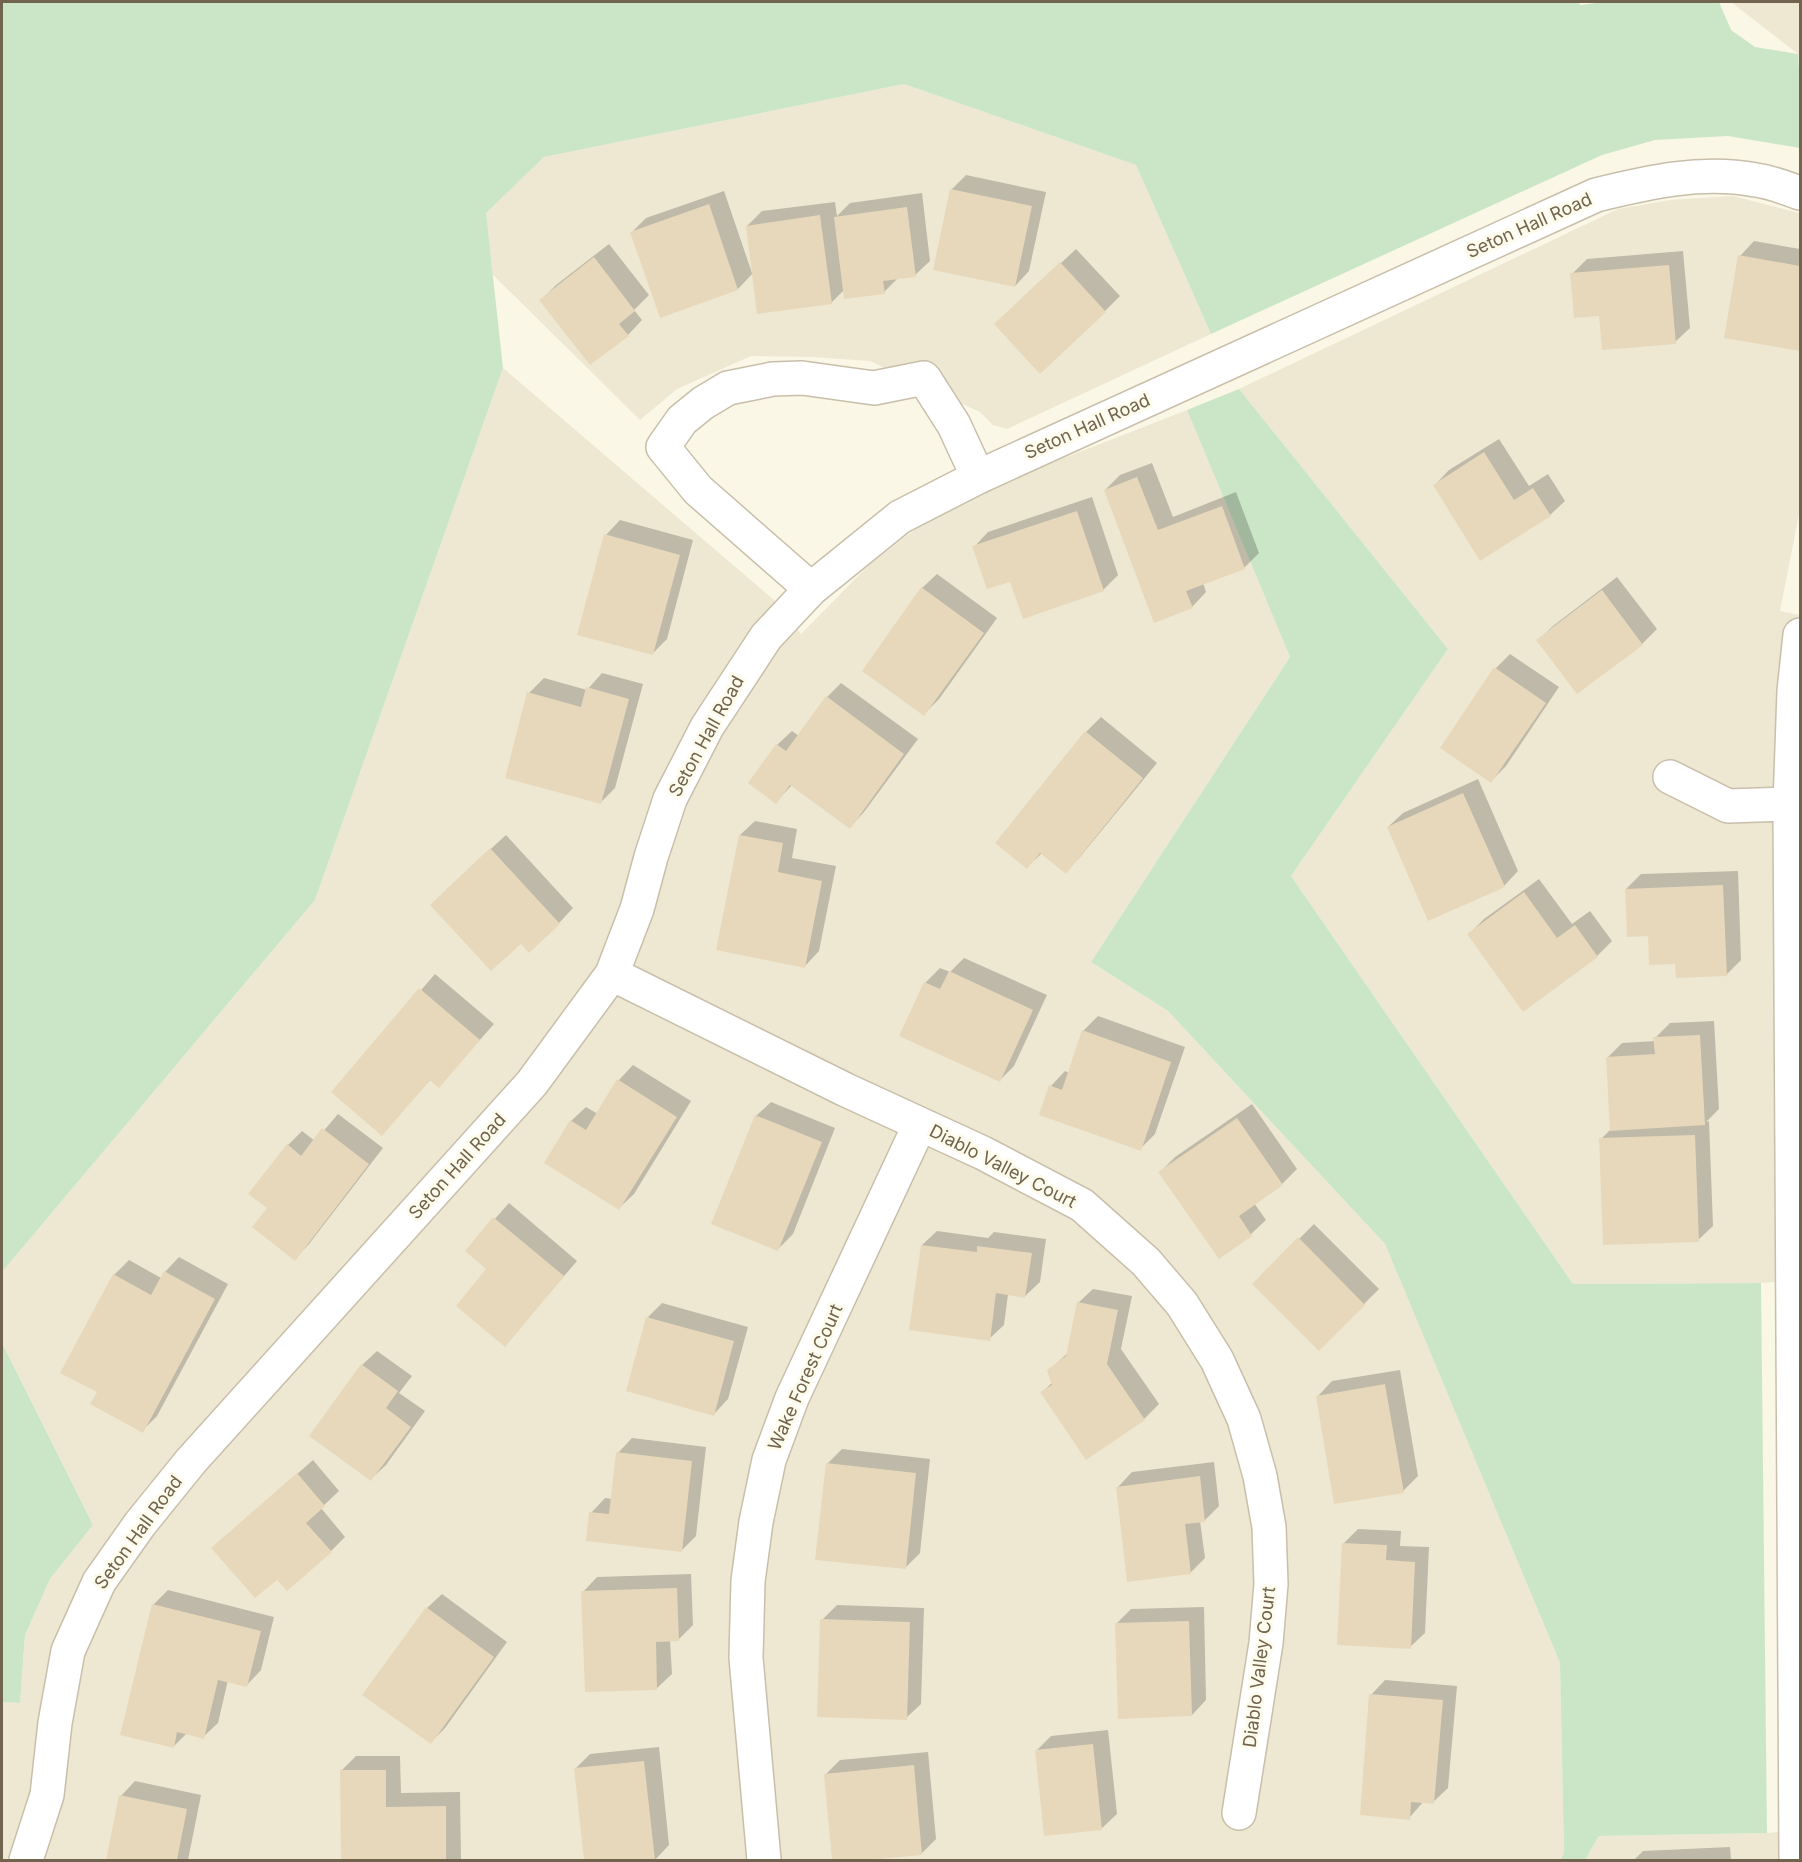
<svg xmlns="http://www.w3.org/2000/svg" width="1802" height="1862" font-family="Inter,sans-serif">
<rect width="100%" height="100%" fill="#faf7e6"/>
<path fill="#eee8d2" d="M 1731,2 L 1800,2 L 1800,87 L 1798,54 Z
M 904,84 L 1136,165 L 1211,334 L 1007,429 L 993,425 L 980,412 L 870,361 L 811,357 L 751,356 L 677,389 L 640,420 L 493,275 L 485,213 L 544,157 Z
M 1733,196 L 1800,213 L 1800,509 L 1780,611 L 1800,615 L 1800,1280 L 1761,1283 L 1573,1284 L 1291,876 L 1448,649 L 1239,389 L 1618,209 L 1670,200 Z
M 503,368 L 775,601 L 801,634 L 868,566 L 918,527 L 1010,479 L 1187,410 L 1290,657 L 1091,962 L 1168,1011 L 1385,1244 L 1560,1663 L 1564,1853 L 1560,1860 L 2,1860 L 2,1702 L 20,1703 L 25,1635 L 50,1579 L 93,1525 L 2,1343 L 2,1272 L 315,900 Z
M 1800,1830 L 1800,1860 L 1585,1860 L 1599,1836 L 1767,1833 Z"/>
<path fill="#cbe6c6" d="M 2,2 L 1577,2 L 1581,5 L 1604,2 L 1719,2 L 1731,30 L 1755,47 L 1798,54 L 1800,87 L 1800,148 L 1728,136 L 1655,140 L 1602,155 L 1211,334 L 1136,165 L 904,84 L 544,157 L 486,213 L 503,368 L 315,900 L 2,1272 Z
M 1239,389 L 1448,649 L 1291,876 L 1573,1284 L 1761,1283 L 1767,1833 L 1599,1836 L 1585,1860 L 1560,1860 L 1564,1853 L 1560,1663 L 1385,1244 L 1168,1011 L 1091,962 L 1290,657 L 1187,410 Z
M 2,1343 L 93,1525 L 50,1579 L 25,1635 L 20,1703 L 2,1702 Z"/>
<path fill="#0003" d="M 966,175 L 1046,192 L 1029,271 L 1015,286 L 951,190 Z
M 724,191 L 752,273 L 753,272 L 747,226 L 762,211 L 835,202 L 837,216 L 850,203 L 922,193 L 930,261 L 915,275 L 899,277 L 884,292 L 845,289 L 831,303 L 753,273 L 738,289 L 632,232 L 646,218 Z
M 1754,241 L 1800,249 L 1800,350 L 1726,337 L 1740,256 Z
M 609,244 L 649,295 L 634,310 L 642,320 L 628,335 L 541,300 L 556,285 Z
M 1076,249 L 1120,296 L 1105,311 L 1011,310 Z
M 1683,251 L 1690,328 L 1675,342 L 1600,314 L 1572,274 L 1587,259 Z
M 1499,439 L 1529,486 L 1548,474 L 1565,501 L 1550,515 L 1435,485 L 1449,470 Z
M 1152,463 L 1173,517 L 1236,492 L 1259,553 L 1245,567 L 1203,583 L 1206,592 L 1192,607 L 1105,490 L 1120,475 Z
M 1092,497 L 1118,575 L 1103,590 L 1011,580 L 974,547 L 988,532 Z
M 620,520 L 693,540 L 667,639 L 652,654 L 606,535 Z
M 937,574 L 997,618 L 939,699 L 924,714 L 922,588 Z
M 1617,577 L 1657,629 L 1642,644 L 1538,640 L 1553,626 Z
M 1510,654 L 1559,687 L 1506,766 L 1491,781 L 1496,668 Z
M 602,673 L 643,684 L 615,788 L 601,802 L 529,693 L 544,678 L 587,690 Z
M 841,683 L 918,739 L 864,812 L 850,827 L 792,785 L 776,802 L 777,745 L 792,731 L 799,736 L 827,697 Z
M 1101,717 L 1157,763 L 1080,857 L 1066,872 L 1042,853 L 1027,867 L 997,842 L 1086,732 Z
M 1478,779 L 1518,871 L 1504,886 L 1388,827 L 1403,813 Z
M 755,821 L 797,829 L 792,858 L 836,866 L 819,951 L 805,966 L 740,835 Z
M 506,835 L 573,908 L 559,923 L 521,942 L 446,890 Z
M 1738,871 L 1741,960 L 1726,975 L 1677,962 L 1650,934 L 1626,889 L 1641,874 Z
M 1539,879 L 1572,924 L 1590,911 L 1612,941 L 1597,956 L 1469,934 L 1484,919 Z
M 964,958 L 1047,995 L 1014,1066 L 1000,1080 L 925,983 L 940,968 L 950,972 Z
M 435,974 L 494,1024 L 439,1086 L 431,1079 L 382,1134 L 333,1092 Z
M 1098,1016 L 1185,1047 L 1155,1134 L 1140,1149 L 1051,1086 L 1065,1071 L 1069,1073 L 1083,1031 Z
M 1714,1021 L 1719,1109 L 1706,1122 L 1709,1121 L 1713,1226 L 1698,1240 L 1601,1139 L 1612,1128 L 1607,1058 L 1622,1043 L 1655,1041 L 1655,1038 L 1670,1023 Z
M 633,1065 L 691,1101 L 634,1194 L 619,1208 L 571,1121 L 586,1107 L 598,1114 L 619,1080 Z
M 771,1102 L 835,1128 L 793,1234 L 778,1249 L 756,1116 Z
M 1252,1104 L 1297,1169 L 1282,1184 L 1254,1203 L 1266,1220 L 1251,1234 L 1219,1257 L 1160,1172 L 1175,1157 Z
M 338,1114 L 383,1148 L 309,1244 L 295,1259 L 269,1207 L 288,1145 L 302,1131 L 315,1141 Z
M 509,1203 L 577,1261 L 505,1345 L 489,1269 L 467,1250 Z
M 1314,1224 L 1379,1289 L 1319,1349 L 1254,1284 Z
M 937,1231 L 988,1238 L 994,1232 L 1046,1239 L 1040,1282 L 1025,1296 L 1008,1294 L 1004,1325 L 989,1339 L 922,1245 Z
M 179,1257 L 228,1284 L 157,1416 L 142,1431 L 99,1392 L 114,1275 L 129,1260 L 161,1278 L 165,1272 Z
M 1093,1289 L 1132,1296 L 1121,1349 L 1159,1404 L 1144,1419 L 1042,1392 L 1053,1382 L 1049,1370 L 1069,1352 L 1078,1303 Z
M 662,1303 L 748,1327 L 728,1399 L 714,1414 L 648,1317 Z
M 377,1351 L 412,1376 L 399,1393 L 425,1411 L 386,1465 L 371,1479 L 362,1365 Z
M 1400,1370 L 1418,1476 L 1403,1491 L 1318,1396 L 1332,1381 Z
M 632,1438 L 706,1447 L 696,1536 L 681,1551 L 591,1513 L 605,1498 L 613,1499 L 618,1453 Z
M 842,1449 L 930,1459 L 920,1553 L 905,1568 L 827,1464 Z
M 313,1460 L 339,1491 L 321,1508 L 345,1537 L 331,1551 L 277,1577 L 213,1548 Z
M 1214,1462 L 1219,1506 L 1205,1520 L 1200,1521 L 1205,1558 L 1190,1573 L 1118,1487 L 1132,1472 Z
M 1358,1529 L 1401,1531 L 1400,1546 L 1429,1547 L 1425,1633 L 1410,1647 L 1343,1544 Z
M 691,1574 L 693,1625 L 678,1640 L 670,1640 L 672,1674 L 657,1688 L 583,1592 L 597,1577 Z
M 168,1590 L 274,1617 L 261,1670 L 247,1685 L 228,1680 L 218,1723 L 203,1737 L 187,1733 L 173,1747 L 153,1605 Z
M 442,1594 L 507,1642 L 445,1728 L 431,1742 L 427,1608 Z
M 837,1605 L 924,1608 L 921,1704 L 906,1718 L 822,1620 Z
M 1204,1607 L 1206,1700 L 1192,1715 L 1116,1624 L 1131,1609 Z
M 1385,1680 L 1457,1686 L 1448,1788 L 1433,1802 L 1424,1801 L 1409,1818 L 1371,1695 Z
M 1108,1730 L 1117,1814 L 1102,1828 L 1036,1751 L 1051,1736 Z
M 659,1747 L 669,1845 L 655,1860 L 585,1860 L 575,1769 L 590,1754 Z
M 928,1752 L 936,1839 L 922,1853 L 834,1860 L 825,1775 L 840,1760 Z
M 356,1756 L 400,1756 L 401,1793 L 460,1792 L 461,1860 L 342,1860 L 341,1771 Z
M 135,1781 L 201,1795 L 188,1860 L 108,1860 L 121,1796 Z
M 1730,1847 L 1731,1860 L 1634,1860 L 1643,1851 Z"/>
<path fill="#e8d8bb" d="M 950,189 L 1032,206 L 1015,287 L 933,270 Z
M 709,204 L 738,290 L 660,318 L 630,232 Z
M 907,207 L 916,277 L 883,281 L 885,294 L 844,299 L 834,217 Z
M 820,215 L 832,304 L 757,314 L 746,226 Z
M 1738,255 L 1800,266 L 1800,351 L 1724,338 Z
M 594,257 L 635,311 L 619,324 L 629,336 L 590,365 L 539,300 Z
M 1060,262 L 1106,312 L 1040,374 L 994,324 Z
M 1669,265 L 1676,344 L 1602,350 L 1599,316 L 1574,318 L 1570,273 Z
M 1484,452 L 1514,500 L 1533,488 L 1551,516 L 1480,561 L 1433,485 Z
M 1137,477 L 1158,530 L 1222,506 L 1245,569 L 1186,591 L 1193,608 L 1154,623 L 1104,490 Z
M 1077,511 L 1104,591 L 1023,619 L 1010,582 L 987,589 L 972,546 Z
M 604,534 L 680,555 L 653,655 L 577,635 Z
M 921,587 L 984,633 L 924,716 L 862,671 Z
M 1602,590 L 1643,645 L 1577,694 L 1536,640 Z
M 1494,667 L 1546,703 L 1491,783 L 1440,748 Z
M 586,687 L 629,699 L 601,804 L 505,778 L 527,692 L 581,707 Z
M 826,696 L 904,754 L 850,829 L 790,785 L 776,804 L 748,783 L 776,744 L 786,751 Z
M 1085,731 L 1143,778 L 1066,874 L 1040,853 L 1027,869 L 995,843 Z
M 1463,793 L 1505,887 L 1428,921 L 1387,827 Z
M 739,835 L 783,843 L 778,872 L 822,881 L 805,968 L 716,950 Z
M 490,848 L 560,924 L 529,953 L 521,944 L 491,971 L 430,905 Z
M 1723,885 L 1727,976 L 1676,978 L 1675,964 L 1649,965 L 1648,936 L 1627,937 L 1625,889 Z
M 1524,892 L 1557,938 L 1575,925 L 1598,957 L 1523,1012 L 1467,934 Z
M 949,971 L 1033,1010 L 1000,1082 L 899,1036 L 924,982 L 940,989 Z
M 419,988 L 480,1040 L 439,1088 L 430,1080 L 382,1136 L 331,1092 Z
M 1082,1030 L 1171,1062 L 1141,1151 L 1039,1115 L 1049,1085 L 1062,1090 Z
M 1700,1035 L 1705,1125 L 1610,1131 L 1606,1057 L 1655,1054 L 1653,1037 Z
M 617,1079 L 677,1117 L 619,1210 L 544,1163 L 570,1120 L 586,1130 Z
M 755,1115 L 822,1142 L 778,1251 L 711,1224 Z
M 1237,1118 L 1283,1185 L 1239,1216 L 1252,1236 L 1219,1259 L 1158,1172 Z
M 322,1128 L 369,1164 L 295,1261 L 252,1227 L 267,1208 L 248,1194 L 287,1144 L 301,1156 Z
M 1695,1135 L 1699,1242 L 1603,1245 L 1599,1138 Z
M 493,1217 L 564,1276 L 505,1347 L 456,1306 L 486,1269 L 465,1251 Z
M 1298,1237 L 1365,1305 L 1319,1351 L 1252,1284 Z
M 921,1245 L 977,1252 L 977,1246 L 1032,1253 L 1025,1298 L 996,1293 L 990,1341 L 909,1330 Z
M 164,1271 L 215,1299 L 143,1433 L 90,1404 L 97,1392 L 60,1373 L 113,1274 L 151,1295 Z
M 1077,1302 L 1118,1310 L 1107,1364 L 1145,1420 L 1086,1460 L 1040,1392 L 1052,1385 L 1047,1370 L 1066,1356 Z
M 646,1317 L 734,1341 L 714,1416 L 626,1391 Z
M 361,1364 L 398,1391 L 386,1408 L 411,1427 L 371,1481 L 309,1436 Z
M 1385,1384 L 1404,1493 L 1334,1504 L 1316,1396 Z
M 616,1452 L 692,1461 L 682,1552 L 586,1541 L 589,1512 L 609,1514 Z
M 826,1463 L 916,1473 L 906,1569 L 815,1560 Z
M 297,1473 L 325,1506 L 306,1523 L 332,1552 L 287,1591 L 277,1580 L 255,1598 L 211,1548 Z
M 1200,1476 L 1205,1522 L 1185,1524 L 1191,1574 L 1127,1582 L 1116,1487 Z
M 1342,1543 L 1387,1545 L 1386,1560 L 1415,1562 L 1411,1649 L 1337,1645 Z
M 677,1588 L 679,1641 L 656,1642 L 657,1690 L 585,1692 L 581,1591 Z
M 152,1604 L 261,1631 L 247,1687 L 218,1680 L 204,1739 L 177,1732 L 174,1748 L 120,1735 Z
M 426,1607 L 494,1657 L 431,1744 L 362,1695 Z
M 820,1619 L 910,1622 L 907,1720 L 817,1717 Z
M 1189,1621 L 1192,1716 L 1118,1719 L 1115,1623 Z
M 1369,1694 L 1443,1700 L 1434,1804 L 1411,1802 L 1410,1820 L 1360,1815 Z
M 1093,1744 L 1102,1830 L 1044,1836 L 1035,1750 Z
M 644,1761 L 655,1860 L 584,1860 L 574,1768 Z
M 914,1765 L 922,1855 L 867,1860 L 832,1860 L 824,1774 Z
M 340,1770 L 386,1770 L 386,1807 L 446,1806 L 446,1860 L 341,1860 Z
M 119,1795 L 187,1809 L 177,1860 L 106,1860 Z"/>
<g fill="none" stroke-linecap="round" stroke-linejoin="round">
<g stroke="#c8bfab" stroke-width="36">
<path id="minor" d="M 811,589 L 698,490 L 663,447 L 682,420 L 703,403 L 728,388 L 773,379 L 802,378 L 874,388 L 924,378 L 954,425 L 978,477
M 1670,777 L 1728,806 L 1790,804
M 612,974 L 846,1090 L 983,1153 L 1082,1205 L 1146,1262 L 1182,1304 L 1217,1360 L 1244,1419 L 1260,1476 L 1269,1527 L 1271,1584 L 1266,1643 L 1239,1813
M 26,1860 L 47,1795 L 55,1723 L 68,1651 L 99,1582 L 140,1524 L 191,1461 L 532,1083 L 612,974 L 637,909 L 651,857 L 670,799 L 707,727 L 766,637 L 811,589 L 900,517 L 978,477 L 1596,195 C 1649,182 1701,170 1756,180 C 1771,182 1786,188 1800,193
M 764,1860 L 746,1658 L 748,1581 L 756,1522 L 769,1460 L 792,1398 L 920,1124
M 1796,1860 L 1790,804 L 1794,691 L 1800,635"/>
</g>
<use href="#minor" stroke="#fff" stroke-width="33"/>
</g>
<g text-anchor="middle" dominant-baseline="central" stroke-width="6" stroke-linejoin="round" paint-order="stroke">
<g font-size="18" fill="#71634d" stroke="#fdfbec">
<text transform="translate(1529 225) rotate(-24)">Seton Hall Road</text>
<text transform="translate(1087 426) rotate(-24)">Seton Hall Road</text>
<text transform="translate(706 736) rotate(-61)">Seton Hall Road</text>
<text transform="translate(457 1166) rotate(-48)">Seton Hall Road</text>
<text transform="translate(1003 1166) rotate(27)">Diablo Valley Court</text>
<text transform="translate(805 1377) rotate(-66)">Wake Forest Court</text>
<text transform="translate(138 1532) rotate(-54)">Seton Hall Road</text>
<text transform="translate(1259 1667) rotate(-83)">Diablo Valley Court</text>
</g>
</g>
<rect width="1802" height="1862" fill="none" stroke="#71634d" stroke-width="6"/>
</svg>
